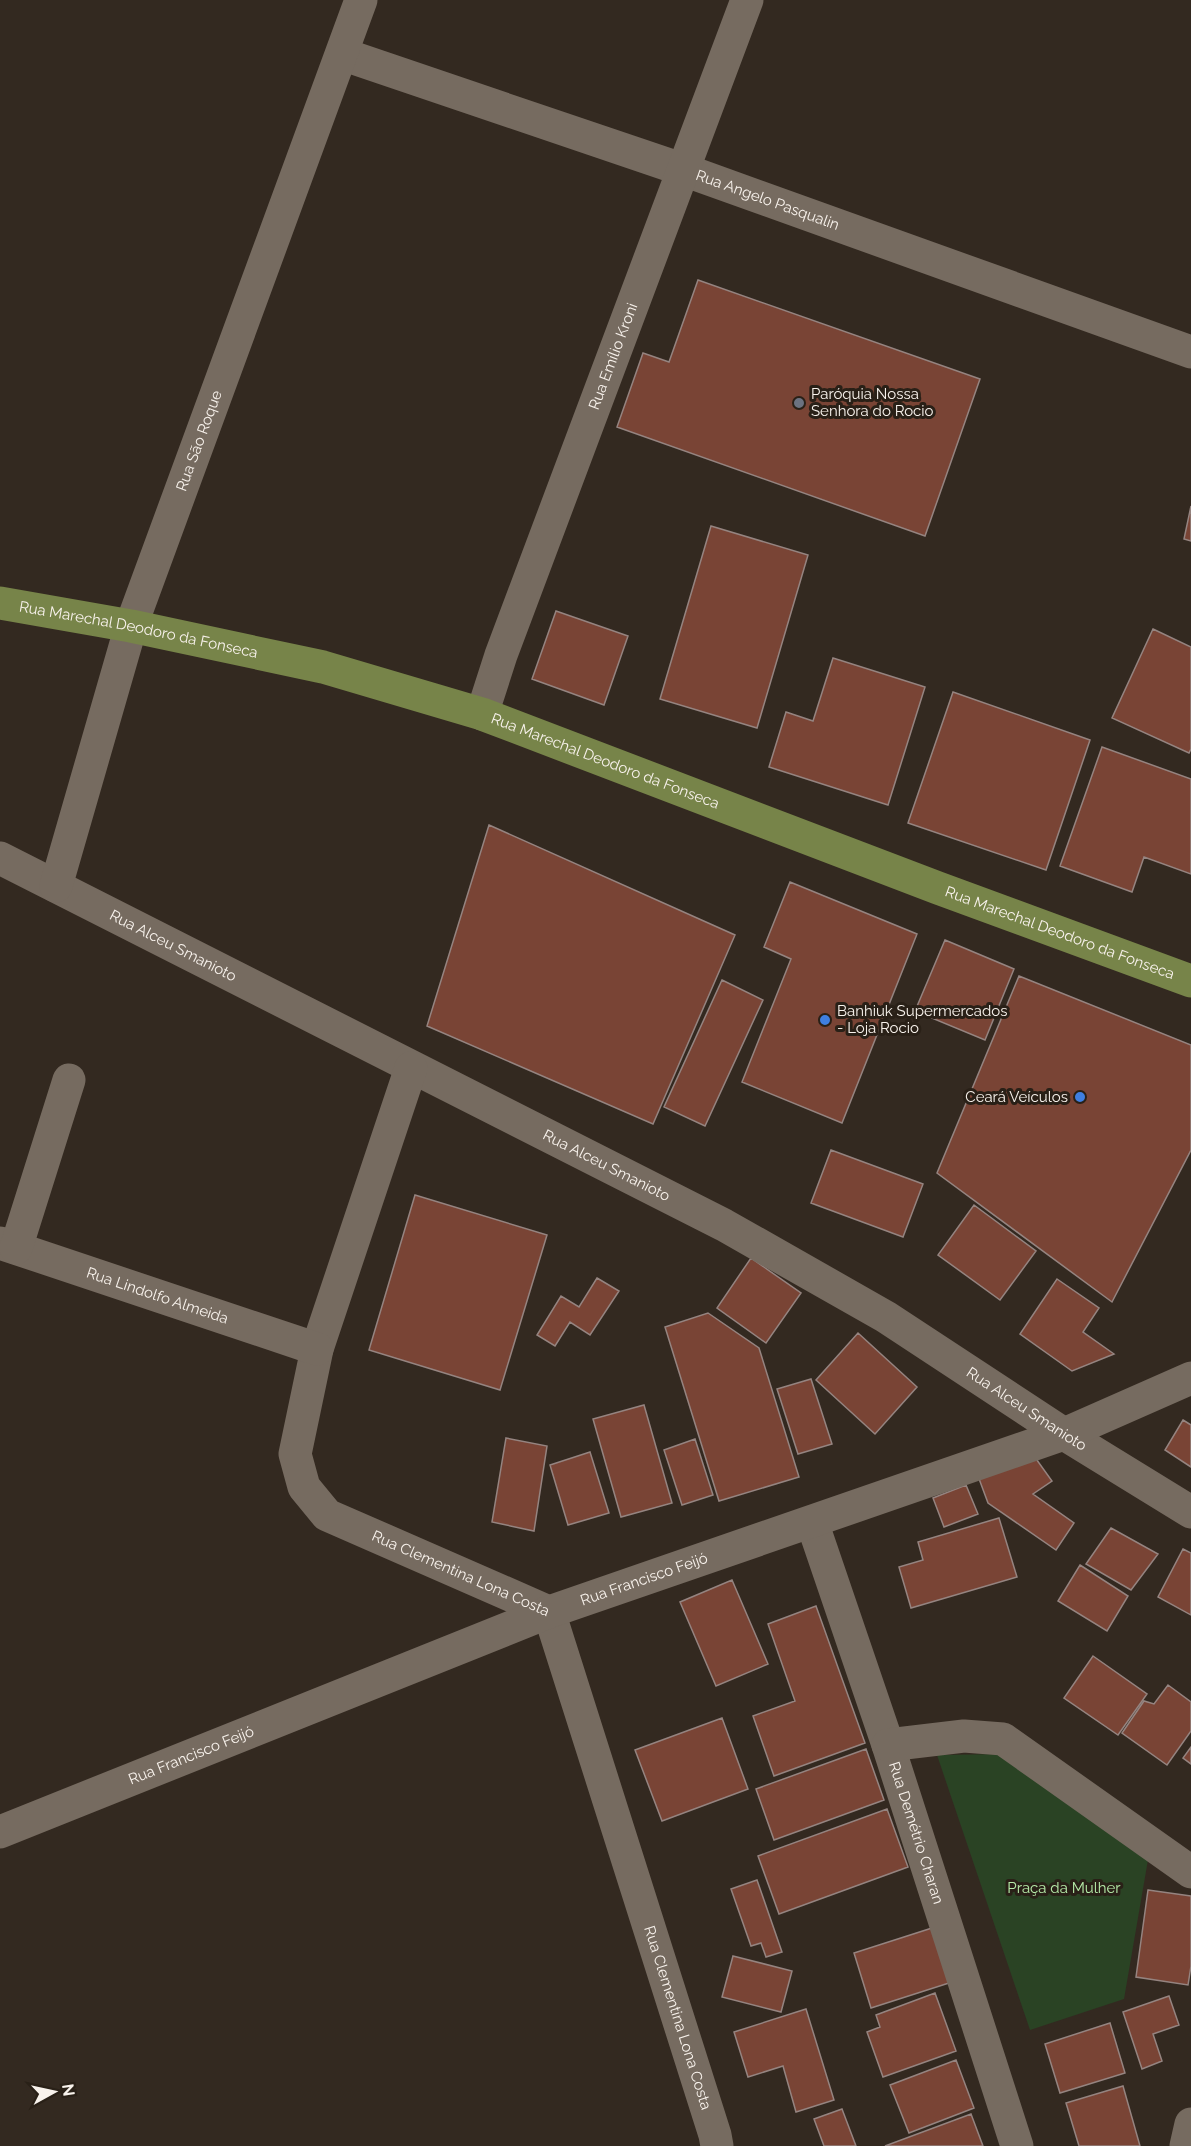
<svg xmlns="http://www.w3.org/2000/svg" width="1191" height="2146" font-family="Raleway,sans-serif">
<rect width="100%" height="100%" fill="#332920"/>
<path fill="#2a4324" d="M 1008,1754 L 1149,1854 L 1124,1999 L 1030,2030 L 937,1755 Z"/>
<path fill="#794435" stroke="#958480" stroke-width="1.5" d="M 698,280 L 980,379 L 925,536 L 617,427 L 643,353 L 669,362 Z
M 1191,506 L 1191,541 L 1184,539 Z
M 711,526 L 808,555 L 757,728 L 660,699 Z
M 556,611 L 628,636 L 604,705 L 532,679 Z
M 1153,629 L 1191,647 L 1191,749 L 1189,753 L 1112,718 Z
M 833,658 L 925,687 L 888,805 L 769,767 L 786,712 L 813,721 Z
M 953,692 L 1090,740 L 1046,870 L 908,823 Z
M 1102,747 L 1191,779 L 1191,874 L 1144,857 L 1132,892 L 1060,866 Z
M 489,825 L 735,935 L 653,1124 L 427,1026 Z
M 790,882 L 917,934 L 842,1123 L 742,1082 L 791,959 L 764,947 Z
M 945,940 L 1014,969 L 985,1040 L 915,1011 Z
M 1019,976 L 1191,1045 L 1191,1150 L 1112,1302 L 937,1173 Z
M 722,980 L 763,1000 L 705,1126 L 664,1107 Z
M 831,1150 L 923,1184 L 903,1237 L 811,1203 Z
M 415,1195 L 547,1235 L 500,1390 L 369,1350 Z
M 974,1205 L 1036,1251 L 1000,1300 L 938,1255 Z
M 751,1258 L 801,1293 L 766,1343 L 717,1308 Z
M 597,1278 L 619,1291 L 590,1335 L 570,1322 L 555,1346 L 537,1335 L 561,1296 L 579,1307 Z
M 1057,1279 L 1099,1308 L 1083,1332 L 1114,1354 L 1072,1371 L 1020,1334 Z
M 708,1313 L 759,1348 L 799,1477 L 719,1501 L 665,1327 Z
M 858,1333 L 917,1387 L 875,1434 L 816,1380 Z
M 811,1379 L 832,1444 L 798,1454 L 777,1389 Z
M 644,1405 L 672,1503 L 621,1517 L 593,1419 Z
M 1183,1420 L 1191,1425 L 1191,1467 L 1165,1450 Z
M 506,1438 L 547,1446 L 534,1531 L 492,1522 Z
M 695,1439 L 713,1495 L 682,1505 L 664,1450 Z
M 590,1452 L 609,1513 L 568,1525 L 550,1465 Z
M 1034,1456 L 1052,1481 L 1033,1494 L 1074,1523 L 1056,1550 L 988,1503 L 978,1476 Z
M 966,1485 L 978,1514 L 944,1527 L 933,1498 Z
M 999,1518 L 1017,1577 L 911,1608 L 899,1567 L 923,1560 L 918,1542 Z
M 1111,1528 L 1158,1554 L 1131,1590 L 1086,1564 Z
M 1183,1549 L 1191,1553 L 1191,1615 L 1158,1597 Z
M 1080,1565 L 1128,1596 L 1107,1631 L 1058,1601 Z
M 732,1580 L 768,1664 L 716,1686 L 680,1602 Z
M 816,1606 L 865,1743 L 774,1776 L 753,1716 L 795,1701 L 768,1624 Z
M 1093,1656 L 1147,1694 L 1118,1735 L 1064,1698 Z
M 1168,1685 L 1191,1702 L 1191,1731 L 1167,1765 L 1122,1733 L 1144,1701 L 1154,1704 Z
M 722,1718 L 748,1789 L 662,1821 L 635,1750 Z
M 1191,1747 L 1191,1764 L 1183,1758 Z
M 866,1749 L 884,1800 L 774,1840 L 756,1789 Z
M 887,1809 L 908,1867 L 779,1914 L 758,1856 Z
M 757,1880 L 782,1952 L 766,1957 L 761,1943 L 751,1946 L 731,1889 Z
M 1148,1890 L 1191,1896 L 1191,1966 L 1188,1985 L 1136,1977 Z
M 932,1928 L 949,1983 L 871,2008 L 854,1953 Z
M 733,1956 L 792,1971 L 781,2012 L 722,1997 Z
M 935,1993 L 956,2051 L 883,2077 L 867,2032 L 880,2027 L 876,2015 Z
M 1169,1996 L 1179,2025 L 1153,2034 L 1162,2061 L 1142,2069 L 1123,2012 Z
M 806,2009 L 834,2100 L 796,2112 L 783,2066 L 748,2077 L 734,2032 Z
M 1110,2023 L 1125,2073 L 1060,2093 L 1045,2044 Z
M 956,2060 L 974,2108 L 909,2133 L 890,2085 Z
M 1123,2086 L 1140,2146 L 1079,2146 L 1066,2103 Z
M 842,2109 L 856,2146 L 824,2146 L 814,2119 Z
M 971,2114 L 983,2146 L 885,2146 Z"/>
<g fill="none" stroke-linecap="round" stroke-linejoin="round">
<g stroke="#766b60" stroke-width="33">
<path id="s1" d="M 342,54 L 684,170 L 1191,352"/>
<path id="s2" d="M 482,714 L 501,655 L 747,0"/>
<path id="s3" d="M 0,858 L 724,1225 L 886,1317 L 1064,1434 L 1191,1512"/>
<path id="s4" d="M 56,886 L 131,626 L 361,0"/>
<path id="s5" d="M 411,1068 L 317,1349 L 295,1454 L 304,1487 L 327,1515 L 549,1612 L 715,2135 L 717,2146"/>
<path id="s6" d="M 0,1243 L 317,1349"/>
<path d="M 16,1248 L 69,1080"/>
<path id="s7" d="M 812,1522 L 888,1745 L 1017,2146"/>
<path d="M 888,1745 L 964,1736 L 1003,1739 L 1191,1872"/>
<path id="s8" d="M 0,1832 L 549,1612 L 1064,1434 L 1191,1378"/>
<path d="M 1186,2146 L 1191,2124"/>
</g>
<path stroke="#778449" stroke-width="33" id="s9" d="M 0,603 L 131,626 L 323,667 L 482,714 L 938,888 L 1191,981"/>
</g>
<circle fill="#6b7280" stroke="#292017" stroke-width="2" cx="799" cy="403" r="6"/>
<g fill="#3f7fe0" stroke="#292017" stroke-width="2">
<circle cx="825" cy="1020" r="6"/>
<circle cx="1080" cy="1097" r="6"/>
</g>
<g text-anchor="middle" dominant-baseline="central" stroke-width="6" stroke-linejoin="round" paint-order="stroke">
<g font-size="15" fill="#f8f2ec" stroke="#292017">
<text stroke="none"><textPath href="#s1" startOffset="450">Rua Angelo Pasqualin</textPath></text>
<text stroke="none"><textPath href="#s2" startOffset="381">Rua Emílio Kroni</textPath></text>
<text stroke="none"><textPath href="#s4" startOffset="468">Rua São Roque</textPath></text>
<text stroke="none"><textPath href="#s9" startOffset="141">Rua Marechal Deodoro da Fonseca</textPath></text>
<text stroke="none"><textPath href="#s9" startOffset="627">Rua Marechal Deodoro da Fonseca</textPath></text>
<text stroke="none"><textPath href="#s9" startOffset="1113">Rua Marechal Deodoro da Fonseca</textPath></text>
<text stroke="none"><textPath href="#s3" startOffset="194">Rua Alceu Smanioto</textPath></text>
<text stroke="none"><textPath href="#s3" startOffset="680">Rua Alceu Smanioto</textPath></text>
<text stroke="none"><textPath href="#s6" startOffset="166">Rua Lindolfo Almeida</textPath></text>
<text stroke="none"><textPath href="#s3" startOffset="1166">Rua Alceu Smanioto</textPath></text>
<text stroke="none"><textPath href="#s5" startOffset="620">Rua Clementina Lona Costa</textPath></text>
<text stroke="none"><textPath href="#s8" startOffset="692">Rua Francisco Feijó</textPath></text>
<text stroke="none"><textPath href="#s8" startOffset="206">Rua Francisco Feijó</textPath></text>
<text stroke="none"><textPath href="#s7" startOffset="328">Rua Demétrio Charan</textPath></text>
<text stroke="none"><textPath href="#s5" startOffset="1142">Rua Clementina Lona Costa</textPath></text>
</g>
<g font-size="15" fill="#f8f2ec" stroke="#292017" text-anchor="start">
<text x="811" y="394">Paróquia Nossa<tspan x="811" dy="17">Senhora do Rocio</tspan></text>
<text x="837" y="1011">Banhiuk Supermercados<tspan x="837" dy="17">- Loja Rocio</tspan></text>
<text x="1068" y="1097" text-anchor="end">Ceará Veículos</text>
</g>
<g font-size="15" fill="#b6eca9" stroke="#292017">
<text x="1064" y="1888">Praça da Mulher</text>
</g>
</g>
<g transform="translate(54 2092) rotate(82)" stroke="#292017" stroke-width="4.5" paint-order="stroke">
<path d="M0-4.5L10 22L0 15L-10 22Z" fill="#f8f2ec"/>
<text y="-9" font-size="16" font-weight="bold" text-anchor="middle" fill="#f8f2ec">N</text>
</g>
</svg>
